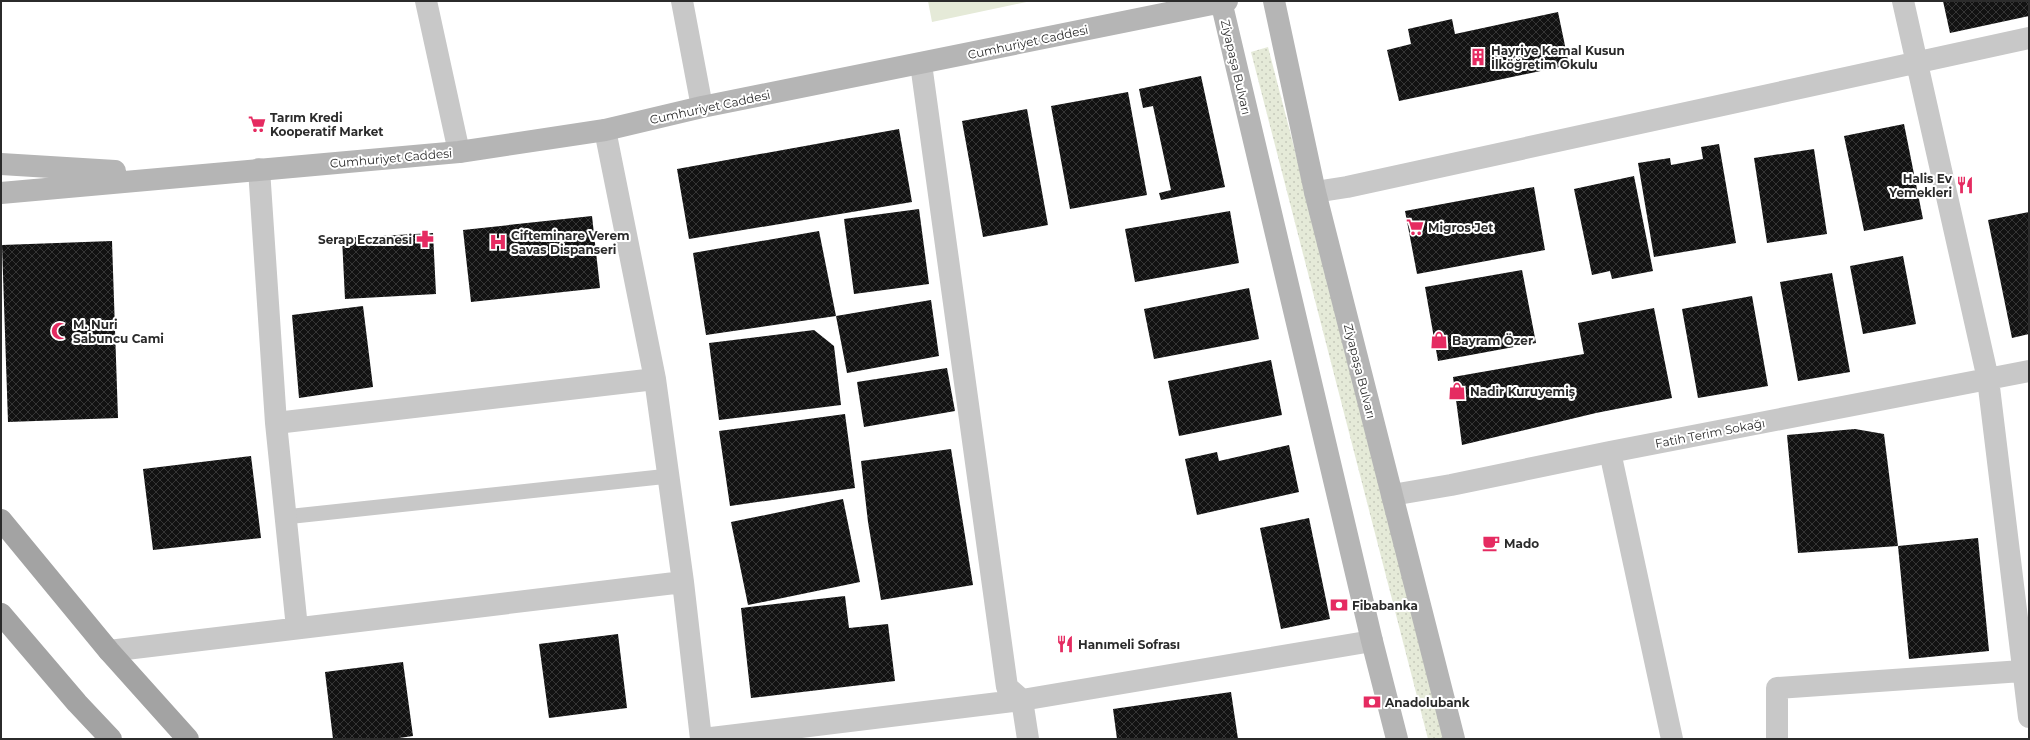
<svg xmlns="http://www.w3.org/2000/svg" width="2030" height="740" font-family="Montserrat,sans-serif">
<defs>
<pattern id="grass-dots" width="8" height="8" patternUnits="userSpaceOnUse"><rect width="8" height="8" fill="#e5ead8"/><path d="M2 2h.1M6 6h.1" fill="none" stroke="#c5c9ba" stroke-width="1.8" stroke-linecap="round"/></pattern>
<pattern id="building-cross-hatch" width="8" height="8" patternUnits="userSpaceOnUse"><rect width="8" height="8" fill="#121212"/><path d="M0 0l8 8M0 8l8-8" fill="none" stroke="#353535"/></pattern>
</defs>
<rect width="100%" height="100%" fill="#fff"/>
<path fill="url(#grass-dots)" d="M 1268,47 L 1448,739 L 1428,739 L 1251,52 Z"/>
<path fill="#e5ead8" d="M 928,1 L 1031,1 L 932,22 Z"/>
<path fill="url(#building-cross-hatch)" d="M 1943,1 L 2029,1 L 2029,16 L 1950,33 Z
M 1558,12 L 1569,65 L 1399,101 L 1387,50 L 1411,44 L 1408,29 L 1452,19 L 1455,34 Z
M 1201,76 L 1225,187 L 1161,200 L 1159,193 L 1171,190 L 1153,106 L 1143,108 L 1139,89 Z
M 1128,92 L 1147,195 L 1070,209 L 1051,106 Z
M 1027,109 L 1048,225 L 983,237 L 962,121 Z
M 1904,124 L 1923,219 L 1864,231 L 1844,136 Z
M 899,129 L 912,202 L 689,239 L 677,169 Z
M 1719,144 L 1736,243 L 1654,257 L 1638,163 L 1670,158 L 1671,165 L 1703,159 L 1701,147 Z
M 1814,149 L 1827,234 L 1767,243 L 1754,158 Z
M 1634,176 L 1653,271 L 1612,279 L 1610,271 L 1592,275 L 1574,189 Z
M 1534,187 L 1545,250 L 1417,274 L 1405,211 Z
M 919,209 L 929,284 L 854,294 L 844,219 Z
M 1230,211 L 1239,263 L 1135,282 L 1125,229 Z
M 2029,212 L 2029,334 L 2012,338 L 1988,220 Z
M 592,216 L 600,288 L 471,302 L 463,230 Z
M 819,231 L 836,316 L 706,335 L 693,253 Z
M 433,233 L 436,294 L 345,299 L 342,238 Z
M 112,241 L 118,418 L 8,422 L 2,245 Z
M 1903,256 L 1916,324 L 1863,334 L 1850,266 Z
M 1522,270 L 1536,343 L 1438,361 L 1425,287 Z
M 1832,273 L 1850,372 L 1798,381 L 1780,282 Z
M 1249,288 L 1259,339 L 1154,359 L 1144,309 Z
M 1752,296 L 1768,386 L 1698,398 L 1682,309 Z
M 931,300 L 939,356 L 847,373 L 836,316 Z
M 363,306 L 373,387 L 299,398 L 292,315 Z
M 1654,308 L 1672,398 L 1596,413 L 1462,445 L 1453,377 L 1584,354 L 1578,323 Z
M 814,330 L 834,346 L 841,405 L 719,420 L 709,343 Z
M 1271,360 L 1282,415 L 1179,436 L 1168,381 Z
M 947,368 L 955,411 L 864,427 L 857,382 Z
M 845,414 L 855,488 L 730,506 L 719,431 Z
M 1855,429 L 1884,434 L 1898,546 L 1978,538 L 1989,651 L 1909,659 L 1898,546 L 1798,553 L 1787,435 Z
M 1289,445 L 1299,492 L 1197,515 L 1185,459 L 1217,452 L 1219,461 Z
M 951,449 L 973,585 L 881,600 L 868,522 L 861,461 Z
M 251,456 L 261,538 L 153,550 L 143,469 Z
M 843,499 L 860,582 L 748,605 L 731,522 Z
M 1309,518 L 1330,619 L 1281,629 L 1260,528 Z
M 845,596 L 849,628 L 888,624 L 895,681 L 751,698 L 741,608 Z
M 618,634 L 627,708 L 549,718 L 539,644 Z
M 403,662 L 413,736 L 392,739 L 333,739 L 325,672 Z
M 1231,692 L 1238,739 L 1117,739 L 1113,709 Z"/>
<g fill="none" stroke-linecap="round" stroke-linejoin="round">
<path stroke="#c8c8c8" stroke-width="15" d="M 285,517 L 669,476"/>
<path stroke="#c8c8c8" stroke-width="22" d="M 426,1 L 459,152
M 682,1 L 702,107
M 1903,1 L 1988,379 L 2029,717
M 921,64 L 1007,687 L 1022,700 L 1028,739
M 605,130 L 655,379 L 683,582 L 701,739
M 259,169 L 276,423 L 297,628
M 1315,192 L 1347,187 L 2029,38
M 276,423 L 655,379
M 1610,452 L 1672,739
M 1392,495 L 1451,485 L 1610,452 L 2029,371
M 109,651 L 683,582
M 703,739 L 1022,700 L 1372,641
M 1777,739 L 1777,688 L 2022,671"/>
<path stroke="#b5b5b5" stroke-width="22" d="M 1221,1 L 1372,641 L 1397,739
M 1274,1 L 1315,192 L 1454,739
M 1,164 L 115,171
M 1,193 L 459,152 L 605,130 L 702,107 L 1227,1"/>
<path stroke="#a3a3a3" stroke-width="22" d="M 1,520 L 109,651 L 188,739
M 1,614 L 77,703 L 111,739"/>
</g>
<defs>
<g id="building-bare" transform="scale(1.38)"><path d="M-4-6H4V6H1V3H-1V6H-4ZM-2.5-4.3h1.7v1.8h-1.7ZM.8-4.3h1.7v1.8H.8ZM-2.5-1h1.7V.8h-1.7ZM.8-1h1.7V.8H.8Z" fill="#e52b61" stroke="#fff" stroke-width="2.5" paint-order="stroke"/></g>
<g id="supermarket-bare" transform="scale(1.38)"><path d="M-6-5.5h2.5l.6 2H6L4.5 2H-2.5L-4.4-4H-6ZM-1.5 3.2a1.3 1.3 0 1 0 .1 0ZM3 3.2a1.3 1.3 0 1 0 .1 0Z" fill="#e52b61" stroke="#fff" stroke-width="2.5" paint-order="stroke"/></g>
<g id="restaurant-bare" transform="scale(1.38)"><path d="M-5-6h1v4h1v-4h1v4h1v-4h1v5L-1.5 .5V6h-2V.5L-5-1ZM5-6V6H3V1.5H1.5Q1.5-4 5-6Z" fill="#e52b61" stroke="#fff" stroke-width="2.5" paint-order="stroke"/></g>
<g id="pharmacy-bare" transform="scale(1.38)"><path d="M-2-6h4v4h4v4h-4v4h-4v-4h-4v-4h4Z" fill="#e52b61" stroke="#fff" stroke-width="2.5" paint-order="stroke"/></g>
<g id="hospital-bare" transform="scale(1.38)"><path d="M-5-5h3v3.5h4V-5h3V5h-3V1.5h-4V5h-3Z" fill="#e52b61" stroke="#fff" stroke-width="2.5" paint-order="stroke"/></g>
<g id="mosque-bare" transform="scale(1.38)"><path d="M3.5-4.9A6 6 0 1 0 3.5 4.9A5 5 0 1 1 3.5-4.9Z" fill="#e52b61" stroke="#fff" stroke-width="2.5" paint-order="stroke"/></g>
<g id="shop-bare" transform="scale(1.38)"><path d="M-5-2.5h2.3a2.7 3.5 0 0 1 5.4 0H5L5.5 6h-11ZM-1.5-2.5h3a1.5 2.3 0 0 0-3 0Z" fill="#e52b61" stroke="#fff" stroke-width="2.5" paint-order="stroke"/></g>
<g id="cafe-bare" transform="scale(1.38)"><path d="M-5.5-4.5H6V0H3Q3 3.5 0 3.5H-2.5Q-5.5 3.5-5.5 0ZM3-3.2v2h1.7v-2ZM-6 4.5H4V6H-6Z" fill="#e52b61" stroke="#fff" stroke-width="2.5" paint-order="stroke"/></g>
<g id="bank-bare" transform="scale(1.38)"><path d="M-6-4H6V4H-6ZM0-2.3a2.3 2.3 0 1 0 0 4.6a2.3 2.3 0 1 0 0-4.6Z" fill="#e52b61" stroke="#fff" stroke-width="2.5" paint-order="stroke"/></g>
</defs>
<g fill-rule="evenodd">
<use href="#building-bare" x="1478" y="57"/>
<use href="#supermarket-bare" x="257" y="124"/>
<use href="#restaurant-bare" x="1965" y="185"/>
<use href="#supermarket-bare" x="1415" y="227"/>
<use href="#pharmacy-bare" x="425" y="239"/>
<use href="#hospital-bare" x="498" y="242"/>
<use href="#mosque-bare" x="60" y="331"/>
<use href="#shop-bare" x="1439" y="340"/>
<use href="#shop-bare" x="1457" y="391"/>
<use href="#cafe-bare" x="1491" y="543"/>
<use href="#bank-bare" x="1339" y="605"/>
<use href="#restaurant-bare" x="1065" y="644"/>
<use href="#bank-bare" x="1372" y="702"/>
</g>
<g text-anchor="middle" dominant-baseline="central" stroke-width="4" stroke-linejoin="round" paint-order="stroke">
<g font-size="12" fill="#2b2b2b" stroke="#fff">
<text transform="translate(1028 42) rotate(-12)">Cumhuriyet Caddesi</text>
<text transform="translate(1236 67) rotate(77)">Ziyapaşa Bulvarı</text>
<text transform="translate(710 107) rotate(-12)">Cumhuriyet Caddesi</text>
<text transform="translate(391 158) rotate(-5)">Cumhuriyet Caddesi</text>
<text transform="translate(1360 371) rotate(76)">Ziyapaşa Bulvarı</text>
<text transform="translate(1710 433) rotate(-11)">Fatih Terim Sokağı</text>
</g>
<g font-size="12" font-weight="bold" fill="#2b2b2b" stroke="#fff" text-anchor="start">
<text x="1491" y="50">Hayriye Kemal Kusun<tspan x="1491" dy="14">İlköğretim Okulu</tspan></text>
<text x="270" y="117">Tarım Kredi<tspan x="270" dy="14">Kooperatif Market</tspan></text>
<text x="1952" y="178" text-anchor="end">Halis Ev<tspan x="1952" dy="14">Yemekleri</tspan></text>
<text x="1428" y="227">Migros Jet</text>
<text x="511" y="235">Cifteminare Verem<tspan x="511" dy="14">Savas Dispanseri</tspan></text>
<text x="412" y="239" text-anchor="end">Serap Eczanesi</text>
<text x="73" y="324">M. Nuri<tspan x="73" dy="14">Sabuncu Cami</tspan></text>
<text x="1452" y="340">Bayram Özer</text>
<text x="1470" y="391">Nadir Kuruyemiş</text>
<text x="1504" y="543">Mado</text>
<text x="1352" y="605">Fibabanka</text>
<text x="1078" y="644">Hanımeli Sofrası</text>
<text x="1385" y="702">Anadolubank</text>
</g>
</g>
<rect width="2030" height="740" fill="none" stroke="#2b2b2b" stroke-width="4"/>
</svg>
